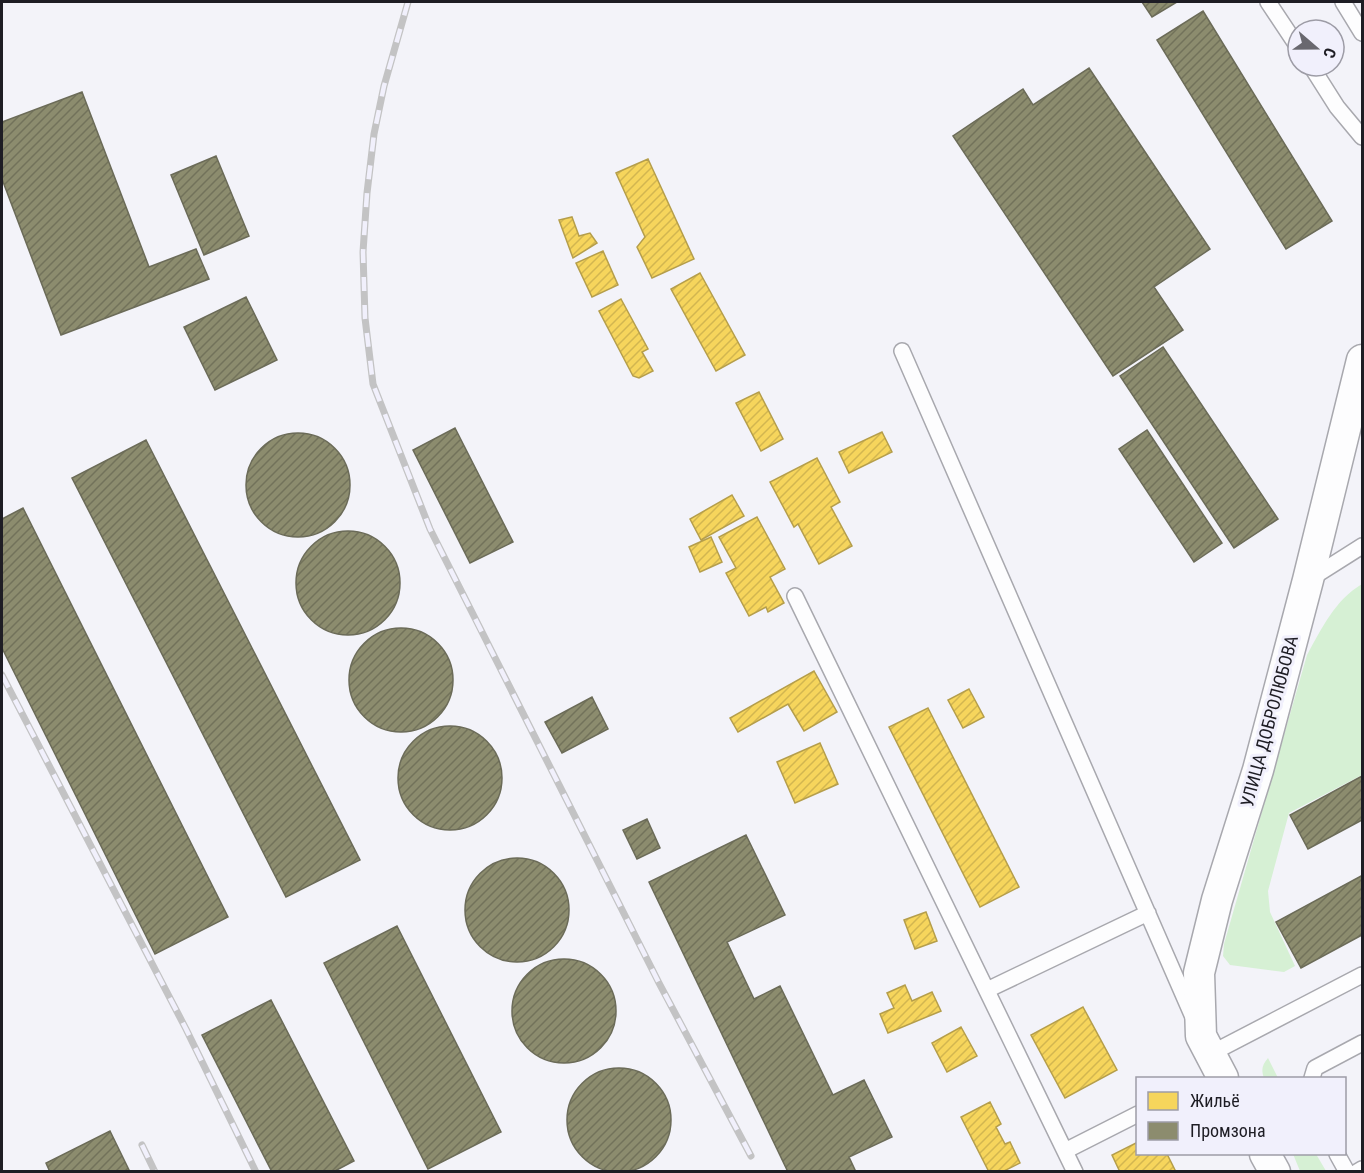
<svg xmlns="http://www.w3.org/2000/svg" width="1364" height="1173" font-family="'Roboto Condensed',sans-serif">
<defs>
<pattern id="homes-hatch" width="6" height="6" patternUnits="userSpaceOnUse" patternTransform="scale(1.5)"><rect width="6" height="6" fill="#f6d55c"/><path d="M-1 1l2-2M0 6l6-6M5 7l2-2" fill="none" stroke="#d2b650"/></pattern>
<pattern id="industry-hatch" width="6" height="6" patternUnits="userSpaceOnUse" patternTransform="scale(1.5)"><rect width="6" height="6" fill="#8c8c6e"/><path d="M-1 1l2-2M0 6l6-6M5 7l2-2" fill="none" stroke="#72725a"/></pattern>
</defs>
<rect width="100%" height="100%" fill="#f3f3f9"/>
<path fill="#d6f0d4" d="M 1362,584 L 1362,775 L 1289,813 L 1268,891 L 1270,912 L 1295,966 L 1284,972 L 1230,965 L 1223,956 L 1224,944 L 1307,655 C 1322,628 1335,600 1362,584 Z
M 1268,1058 L 1278,1078 L 1264,1078 C 1261,1070 1262,1065 1268,1058 Z
M 1293,1154 L 1316,1154 L 1326,1171 L 1300,1171 Z"/>
<path fill="url(#homes-hatch)" stroke="#b59e4b" stroke-width="1.5" d="M 648,159 L 694,259 L 652,278 L 637,247 L 645,237 L 616,173 Z
M 572,217 L 579,236 L 590,233 L 597,243 L 573,258 L 559,220 Z
M 603,251 L 618,285 L 592,297 L 576,263 Z
M 700,273 L 745,355 L 716,371 L 671,289 Z
M 621,299 L 648,349 L 642,352 L 653,371 L 639,378 L 633,376 L 599,311 Z
M 759,392 L 783,439 L 761,451 L 736,403 Z
M 882,432 L 892,452 L 849,473 L 839,452 Z
M 817,458 L 840,502 L 831,507 L 852,546 L 819,564 L 798,524 L 794,527 L 770,482 Z
M 732,495 L 744,516 L 701,540 L 690,519 Z
M 757,517 L 785,569 L 770,577 L 784,603 L 768,612 L 766,607 L 749,616 L 726,573 L 736,568 L 719,537 Z
M 711,537 L 722,562 L 700,572 L 689,547 Z
M 814,671 L 837,712 L 804,731 L 788,704 L 738,732 L 730,718 Z
M 969,689 L 984,717 L 963,728 L 948,700 Z
M 928,708 L 1019,887 L 980,907 L 889,727 Z
M 820,743 L 838,784 L 795,803 L 777,762 Z
M 926,912 L 937,941 L 915,949 L 904,920 Z
M 905,985 L 912,1001 L 932,992 L 941,1011 L 888,1033 L 880,1014 L 894,1008 L 887,993 Z
M 1083,1007 L 1117,1070 L 1065,1098 L 1031,1035 Z
M 961,1027 L 977,1056 L 947,1072 L 932,1043 Z
M 990,1102 L 1001,1124 L 996,1127 L 1005,1144 L 1010,1142 L 1020,1163 L 1002,1172 L 989,1172 L 961,1117 Z
M 1138,1142 L 1138,1154 L 1167,1154 L 1176,1172 L 1120,1172 L 1112,1155 Z"/>
<path fill="url(#industry-hatch)" stroke="#6b6b58" stroke-width="1.5" d="M 1142,2 L 1177,2 L 1152,17 Z
M 1203,11 L 1332,221 L 1286,249 L 1157,40 Z
M 1089,68 L 1210,249 L 1154,287 L 1183,330 L 1113,376 L 953,136 L 1023,89 L 1033,105 Z
M 82,92 L 149,267 L 196,249 L 209,279 L 61,335 L 2,179 L 2,122 Z
M 216,156 L 249,236 L 204,255 L 171,175 Z
M 246,297 L 277,360 L 215,390 L 184,327 Z
M 1163,347 L 1278,519 L 1234,548 L 1120,376 Z
M 455,428 L 513,542 L 470,563 L 413,450 Z
M 1147,430 L 1222,543 L 1194,562 L 1119,449 Z
M246 485a52 52 0 1 1 104 0a52 52 0 1 1-104 0Z
M 146,440 L 360,860 L 286,897 L 72,478 Z
M 23,508 L 228,917 L 155,954 L 2,648 L 2,519 Z
M296 583a52 52 0 1 1 104 0a52 52 0 1 1-104 0Z
M349 680a52 52 0 1 1 104 0a52 52 0 1 1-104 0Z
M 592,697 L 608,729 L 562,753 L 545,722 Z
M398 778a52 52 0 1 1 104 0a52 52 0 1 1-104 0Z
M 1362,776 L 1362,820 L 1308,849 L 1290,815 Z
M 647,819 L 660,848 L 637,859 L 623,830 Z
M 746,835 L 785,915 L 727,942 L 754,999 L 780,986 L 833,1095 L 864,1080 L 892,1137 L 849,1157 L 856,1172 L 788,1172 L 649,882 Z
M465 910a52 52 0 1 1 104 0a52 52 0 1 1-104 0Z
M 1361,876 L 1362,878 L 1362,935 L 1301,968 L 1276,922 Z
M 397,926 L 501,1132 L 428,1169 L 324,963 Z
M512 1011a52 52 0 1 1 104 0a52 52 0 1 1-104 0Z
M 271,1000 L 354,1161 L 333,1172 L 272,1172 L 202,1035 Z
M567 1120a52 52 0 1 1 104 0a52 52 0 1 1-104 0Z
M 110,1131 L 130,1172 L 50,1172 L 46,1163 Z"/>
<g fill="none" stroke-linecap="round" stroke-linejoin="round">
<g stroke="#a8a8ae" stroke-width="18">
<path id="service" d="M 1268,2 L 1298,47
M 1343,2 L 1362,33
M 1311,66 L 1337,107 L 1362,137
M 902,351 L 1193,1017
M 1310,579 L 1362,546
M 795,596 L 1075,1172
M 987,990 L 1148,913
M 1210,1054 L 1362,975
M 1312,1078 L 1315,1068 L 1362,1043
M 1065,1151 L 1138,1114
M 1337,1154 L 1347,1172
M 1357,1172 L 1362,1169"/>
</g>
<g stroke="#a8a8ae" stroke-width="33">
<path id="minor" d="M 1223,1078 L 1201,1036 L 1199,973 L 1217,900 L 1258,770 L 1308,580 L 1362,360
M 1265,1154 L 1275,1172"/>
</g>
<use href="#service" stroke="#fdfdfe" stroke-width="15"/>
<use href="#minor" stroke="#fdfdfe" stroke-width="30"/>
<g stroke="#c3c3c4" stroke-width="7">
<path id="rail" d="M 408,2 L 384,86 L 374,134 L 367,193 L 363,252 L 365,318 L 373,384 L 430,529 L 659,983 L 751,1156
M 2,675 L 186,1029 L 256,1172
M 142,1145 L 155,1172"/>
</g>
<use href="#rail" stroke="#f1f0fc" stroke-width="4.5" stroke-dasharray="14" stroke-linecap="butt"/>
</g>
<g text-anchor="middle" dominant-baseline="central" stroke-width="6" stroke-linejoin="round" paint-order="stroke">
<g font-size="18" fill="#1e1d24" stroke="#f1f0fc">
<text transform="translate(1269 721) rotate(-75)">УЛИЦА ДОБРОЛЮБОВА</text>
</g>
</g>
<rect width="1364" height="1173" fill="none" stroke="#1e1d24" stroke-width="6"/>
<rect x="1136" y="1077" width="210" height="78" fill="#f1f0fc" stroke="#9d9ca6" stroke-width="1.5"/>
<rect x="1148" y="1092" width="30" height="18" fill="#f6d55c" stroke="#9d9ca6" stroke-width="1.5"/>
<text x="1190" y="1107" font-size="18" fill="#1e1d24">Жильё</text>
<rect x="1148" y="1122" width="30" height="18" fill="#8c8c6e" stroke="#9d9ca6" stroke-width="1.5"/>
<text x="1190" y="1137" font-size="18" fill="#1e1d24">Промзона</text>
<g transform="translate(1316 48) rotate(110)"><circle r="28" fill="#f1f0fc" stroke="#9d9ca6" stroke-width="1.5"/>
<path d="M0-4.5L10 22L0 15L-10 22Z" fill="#69686f"/>
<text y="-9" font-size="16" font-weight="bold" text-anchor="middle" fill="#1e1d24">С</text>
</g>
</svg>
